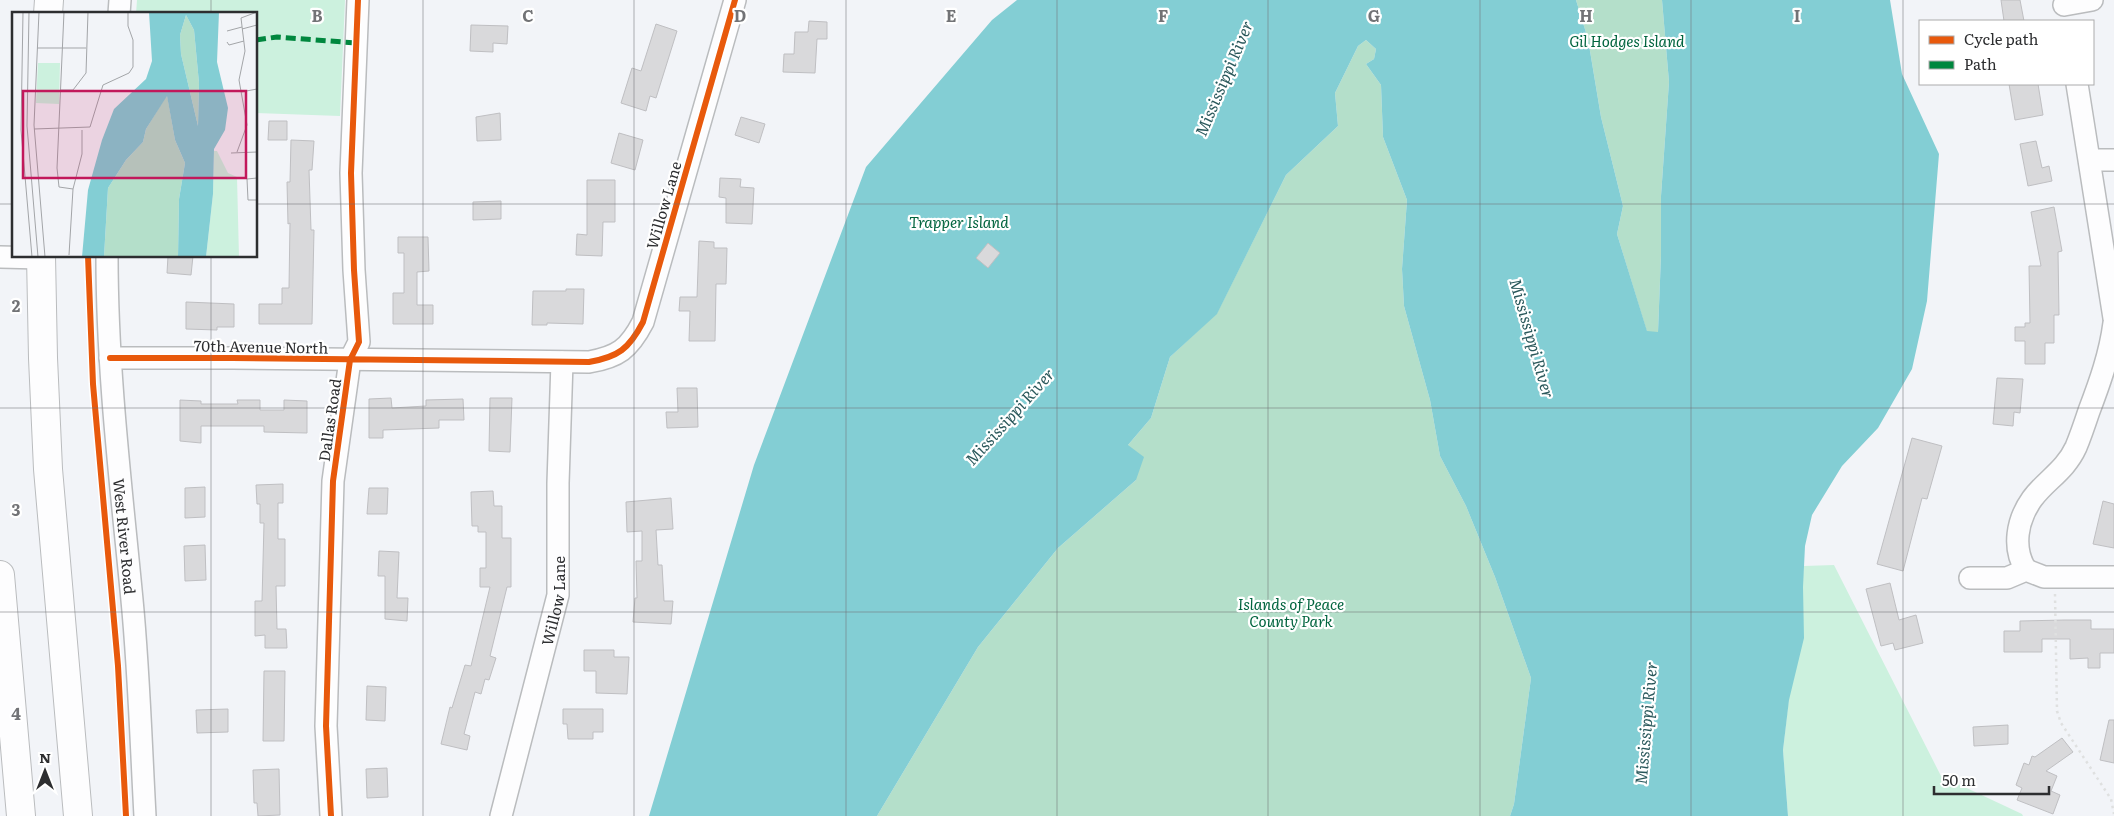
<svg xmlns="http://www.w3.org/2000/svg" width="2114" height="816" font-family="Literata,serif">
<rect width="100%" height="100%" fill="#f2f4f8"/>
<path fill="#ccf1de" d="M 137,0 L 345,0 L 340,116 L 256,113 L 256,14 L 136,14 Z
M 1834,565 L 1941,776 L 2022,814 L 2023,816 L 1788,816 L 1783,750 L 1804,566 Z"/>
<path fill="#b4dfca" d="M 1576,0 L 1662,0 L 1669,82 L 1661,196 L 1661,255 L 1658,332 L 1647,332 L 1617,234 L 1623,206 L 1601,117 L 1588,39 Z
M 1366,40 L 1376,49 L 1374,59 L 1366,64 L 1381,85 L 1383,137 L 1407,200 L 1402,269 L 1404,306 L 1430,400 L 1440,456 L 1466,506 L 1495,577 L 1531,678 L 1514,804 L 1510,816 L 877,816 L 978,647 L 1058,548 L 1136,480 L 1128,445 L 1151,418 L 1170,357 L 1217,313 L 1286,175 L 1338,126 L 1335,93 L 1358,46 Z"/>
<path fill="#83ced4" d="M 1017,0 L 1576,0 L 1588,39 L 1601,117 L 1623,206 L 1617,234 L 1647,331 L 1658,332 L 1661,255 L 1661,196 L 1669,82 L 1662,0 L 1890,0 L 1902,74 L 1939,154 L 1927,301 L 1912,369 L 1878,428 L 1842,466 L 1812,515 L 1805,546 L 1803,587 L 1804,638 L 1789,700 L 1783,750 L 1788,816 L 1510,816 L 1514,804 L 1531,678 L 1495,577 L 1466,506 L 1440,456 L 1430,400 L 1404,306 L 1402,269 L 1407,200 L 1383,137 L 1381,85 L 1366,64 L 1374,59 L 1376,49 L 1366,40 L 1358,46 L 1335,93 L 1338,126 L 1286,175 L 1217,314 L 1170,357 L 1151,418 L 1128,445 L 1144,457 L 1136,480 L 1058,548 L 978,647 L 877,816 L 649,816 L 754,465 L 866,167 L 992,20 Z"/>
<path fill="#d9d9db" stroke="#bfbfc2" d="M 2001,0 L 2020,0 L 2024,21 L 2004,21 Z
M 809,21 L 827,22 L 827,39 L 817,39 L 815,73 L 783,72 L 784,54 L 794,54 L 795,32 L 808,32 Z
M 656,24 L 677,31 L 656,98 L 650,96 L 646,111 L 621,103 L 632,68 L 641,71 Z
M 471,25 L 508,26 L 507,44 L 493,43 L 493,52 L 470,51 Z
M 2009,84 L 2038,84 L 2043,115 L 2015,120 Z
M 500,113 L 501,140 L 477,141 L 476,117 Z
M 741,117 L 765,124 L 759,143 L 735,135 Z
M 269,121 L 287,121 L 287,140 L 268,140 Z
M 619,133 L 643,140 L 635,170 L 611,163 Z
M 291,140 L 314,141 L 312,170 L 309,170 L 311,230 L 314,230 L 312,324 L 259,324 L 259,304 L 282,304 L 282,288 L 289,288 L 290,223 L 288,224 L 287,182 L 290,182 Z
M 2036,141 L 2042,168 L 2049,166 L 2052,181 L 2028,186 L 2020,144 Z
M 720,178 L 741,179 L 740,187 L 754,188 L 752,224 L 726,223 L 726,198 L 719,197 Z
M 587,180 L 615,180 L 615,222 L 603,222 L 602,256 L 576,255 L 577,234 L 587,235 Z
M 501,201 L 501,219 L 473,220 L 473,202 Z
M 2054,207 L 2062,251 L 2058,252 L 2059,315 L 2054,315 L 2054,343 L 2045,343 L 2045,364 L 2025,364 L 2025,341 L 2015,341 L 2015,327 L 2025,327 L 2025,323 L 2030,323 L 2029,266 L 2041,266 L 2031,212 Z
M 398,237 L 428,237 L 429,271 L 417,272 L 417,305 L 433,305 L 433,324 L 393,324 L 393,293 L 404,293 L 404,253 L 398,253 Z
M 699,241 L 714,242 L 714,248 L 727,248 L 726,284 L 716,284 L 715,341 L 689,341 L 690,311 L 679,311 L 680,297 L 697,297 Z
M 988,243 L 1000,253 L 988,268 L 976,258 Z
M 168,256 L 193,256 L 191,275 L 167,273 Z
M 566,289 L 584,289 L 583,324 L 547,323 L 547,325 L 532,325 L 533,291 L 566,291 Z
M 186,302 L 234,304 L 234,327 L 217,327 L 217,330 L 186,329 Z
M 1997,378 L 2023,379 L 2020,413 L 2014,412 L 2013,426 L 1993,424 Z
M 677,388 L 697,388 L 698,427 L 667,428 L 666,412 L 678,412 Z
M 391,398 L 392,408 L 426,406 L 426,400 L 463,399 L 464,420 L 439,420 L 439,428 L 383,430 L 383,438 L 369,438 L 369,399 Z
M 490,398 L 512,398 L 510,452 L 489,451 Z
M 180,400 L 201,401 L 201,404 L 238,404 L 237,400 L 260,400 L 260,410 L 284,410 L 284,400 L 307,401 L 307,433 L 264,432 L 264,426 L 201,426 L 201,443 L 180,441 Z
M 1912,438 L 1942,446 L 1927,499 L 1922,498 L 1903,571 L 1877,564 Z
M 283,484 L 283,503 L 278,503 L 278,539 L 285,539 L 285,586 L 276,586 L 277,629 L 286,629 L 287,648 L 265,648 L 265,635 L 255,636 L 255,601 L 262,601 L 264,523 L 260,523 L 260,504 L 257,504 L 256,485 Z
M 205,487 L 205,517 L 185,518 L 185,488 Z
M 369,488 L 388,488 L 387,514 L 367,514 Z
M 493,491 L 494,506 L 502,506 L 502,538 L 511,538 L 511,587 L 507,587 L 490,656 L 496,658 L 489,680 L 485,679 L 481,694 L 475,692 L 464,734 L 470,736 L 467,750 L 441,744 L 450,707 L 452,708 L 465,665 L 471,666 L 490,587 L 480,587 L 480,568 L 486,568 L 486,532 L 478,532 L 478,526 L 472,526 L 471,492 Z
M 671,498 L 673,529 L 656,530 L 658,565 L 662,565 L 664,601 L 673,601 L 671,624 L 633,622 L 635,598 L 637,598 L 636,561 L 642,561 L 642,531 L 627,532 L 626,502 Z
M 2103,501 L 2114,504 L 2114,548 L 2093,544 Z
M 205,545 L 206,580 L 185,581 L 184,546 Z
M 379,551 L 399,552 L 397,598 L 408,598 L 407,621 L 385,619 L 385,576 L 378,576 Z
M 1890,583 L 1899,620 L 1916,615 L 1923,643 L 1895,650 L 1893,643 L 1881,646 L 1866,589 Z
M 2064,620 L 2091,620 L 2091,629 L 2114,629 L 2114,653 L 2100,653 L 2100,668 L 2088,668 L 2088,658 L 2070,659 L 2070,639 L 2042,639 L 2042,652 L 2004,652 L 2004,631 L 2020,631 L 2020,621 Z
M 584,650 L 614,650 L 614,657 L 629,657 L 627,694 L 596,693 L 596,671 L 584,671 Z
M 264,671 L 285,671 L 284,741 L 263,741 Z
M 367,686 L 386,687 L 385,721 L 366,720 Z
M 228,709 L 228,732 L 197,733 L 196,710 Z
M 563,709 L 603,709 L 603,732 L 593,732 L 593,739 L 568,739 L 567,724 L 563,724 Z
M 2109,720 L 2114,720 L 2114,763 L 2100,760 Z
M 2008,725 L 2008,744 L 1974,746 L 1973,727 Z
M 2062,738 L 2073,752 L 2046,771 L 2057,776 L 2051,791 L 2060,795 L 2053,814 L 2017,800 L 2022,788 L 2016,785 L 2024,763 L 2029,765 L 2032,756 L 2035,757 Z
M 387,768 L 388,797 L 367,798 L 366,769 Z
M 279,769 L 280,815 L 258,816 L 257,803 L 254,803 L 253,770 Z"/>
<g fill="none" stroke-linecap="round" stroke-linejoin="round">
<g stroke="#babcbe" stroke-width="24">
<g id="minor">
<path d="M 2064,5 L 2092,0"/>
<path d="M 119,14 L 120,0"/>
<path d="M 2077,84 L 2114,318"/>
<path d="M 2090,160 L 2114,160"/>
<path id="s1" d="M 107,256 C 107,372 121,485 132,600 C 139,672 141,744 145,816"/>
<path d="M 0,257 L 41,258"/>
<path d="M 110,358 L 232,358 L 589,362 C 618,357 629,349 643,322 L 735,0"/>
<path d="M 2026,570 C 2012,548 2017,520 2032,499 C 2046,480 2065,471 2076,447 C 2081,435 2085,423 2089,411 C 2100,382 2110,354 2114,323"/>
<path d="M 1970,578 L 2007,578 L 2026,570 L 2044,577 L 2114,577"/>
<path d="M 331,816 L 326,726 L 333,481 L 350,360 L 359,342 L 354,270 L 351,173 L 358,0"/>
<path id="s2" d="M 501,816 L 558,595 L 558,483 L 562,362"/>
</g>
</g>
<g stroke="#babcbe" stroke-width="30">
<path id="highway" d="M 48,14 L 49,0
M 41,256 L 43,358 L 48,469 L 78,816
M 0,575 L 21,816"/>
</g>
<path stroke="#dfe0e0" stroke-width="2.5" stroke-dasharray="2.5 4" stroke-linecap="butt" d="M 2055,594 L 2057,711 L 2061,723 L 2111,799 L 2114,814"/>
<use href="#minor" stroke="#fdfdfe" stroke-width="21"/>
<use href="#highway" stroke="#fdfdfe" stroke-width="28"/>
<path stroke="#00873e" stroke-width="5" stroke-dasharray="10 5" stroke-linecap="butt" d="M 256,40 L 277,37 L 357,43"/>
<g stroke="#fff" stroke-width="9">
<path id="cycleway" d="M 88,256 L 93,384 L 118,666 L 126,816
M 110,358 L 232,358 L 589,362 C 618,357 629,349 643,322 L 735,0
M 331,816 L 326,726 L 333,481 L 350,360 L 359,342 L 354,270 L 351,173 L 358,0"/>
</g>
<use href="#cycleway" stroke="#e8590c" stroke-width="6"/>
</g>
<path fill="none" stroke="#727376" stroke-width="1" stroke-opacity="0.55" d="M 211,0 L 211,14M 423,0 L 423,816M 634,0 L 634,816M 846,0 L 846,816M 1057,0 L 1057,816M 1268,0 L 1268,816M 1480,0 L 1480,816M 1691,0 L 1691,816M 1903,0 L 1903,816M 0,204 L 14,204M 256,204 L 2114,204M 211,256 L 211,816M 0,408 L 2114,408M 0,612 L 2114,612"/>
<g text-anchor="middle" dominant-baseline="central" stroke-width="4.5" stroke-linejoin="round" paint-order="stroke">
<g font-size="15" font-style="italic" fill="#01643e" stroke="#fff">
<text x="1627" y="40">Gil Hodges Island</text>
<text x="959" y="221">Trapper Island</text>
<text x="1291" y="603">Islands of Peace<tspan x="1291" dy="17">County Park</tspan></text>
</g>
<g font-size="15" fill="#2d2e30" stroke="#fff">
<text transform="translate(663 205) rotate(-74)">Willow Lane</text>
<text transform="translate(261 346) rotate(1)">70th Avenue North</text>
<text transform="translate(329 420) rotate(-82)">Dallas Road</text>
<text stroke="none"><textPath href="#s1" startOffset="281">West River Road</textPath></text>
<text stroke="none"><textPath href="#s2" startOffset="222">Willow Lane</textPath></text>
</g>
<g font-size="16" font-style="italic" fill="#2a585b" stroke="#fff">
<text transform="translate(1223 78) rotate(-67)">Mississippi River</text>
<text transform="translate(1533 338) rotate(74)">Mississippi River</text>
<text transform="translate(1009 416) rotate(-48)">Mississippi River</text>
<text transform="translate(1645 723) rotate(-85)">Mississippi River</text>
</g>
</g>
<g transform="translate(12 12)">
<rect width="245" height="245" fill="#f2f4f8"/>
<path d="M 26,51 L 48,51 L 47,92 L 24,91 ZM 202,139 L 205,139 L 216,161 L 225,165 L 227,245 L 194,245 L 201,182 Z" fill="#ccf1de"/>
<path d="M 174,3 L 182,18 L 187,71 L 186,114 L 169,42 L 168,23 ZM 155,83 L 163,128 L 173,151 L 167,187 L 166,245 L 92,245 L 96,176 L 114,148 L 131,130 L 134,117 Z" fill="#b4dfca"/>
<path d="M 137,0 L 207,0 L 205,50 L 216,96 L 213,118 L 202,137 L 201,182 L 194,245 L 166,245 L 167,187 L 173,151 L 163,128 L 155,84 L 134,117 L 131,130 L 114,148 L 96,176 L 92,245 L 70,245 L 76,178 L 90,128 L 102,97 L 134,67 L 140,49 ZM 174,3 L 182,18 L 187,71 L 186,114 L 169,42 L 168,23 Z" fill="#83ced4" fill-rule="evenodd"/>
<path fill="none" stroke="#a3a5a8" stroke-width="1" d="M 11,0 L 9,118 L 20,245M 17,0 L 15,114 L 26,245M 27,0 L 22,113 L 33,245M 52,0 L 45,156 L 47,175 L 61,177M 230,17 L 245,13M 215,19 L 230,15M 215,30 L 217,33 L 232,29M 25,36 L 74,36M 49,78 L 61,78 L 74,61 L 76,0M 229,80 L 245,77M 22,117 L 78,115 L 91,73 L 117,61 L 121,55 L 121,28 L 116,14 L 116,0M 225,140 L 235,113 L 227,68 L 233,39 L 229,6 L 245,0M 219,141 L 245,140M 245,166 L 235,167 L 236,188 L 245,188M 57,243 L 61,177 L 70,142 L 70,118"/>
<path fill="#c2185b" fill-opacity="0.15" stroke="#c2185b" stroke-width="2.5" d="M 11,79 L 234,79 L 234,166 L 11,166 Z"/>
<rect width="245" height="245" fill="none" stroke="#2d2e30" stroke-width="2.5"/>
</g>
<g font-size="16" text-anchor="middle" font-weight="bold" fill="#727376" stroke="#fff" stroke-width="4.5" stroke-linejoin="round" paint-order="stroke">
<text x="317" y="22">B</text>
<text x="528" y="22">C</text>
<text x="740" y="22">D</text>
<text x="951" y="22">E</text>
<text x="1163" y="22">F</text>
<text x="1374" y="22">G</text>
<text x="1586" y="22">H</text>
<text x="1797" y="22">I</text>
<text x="16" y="312">2</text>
<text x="16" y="516">3</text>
<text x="16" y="720">4</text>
</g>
<rect x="1919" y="20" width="175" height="65" fill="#ffffff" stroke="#ababac"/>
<rect x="1929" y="36" width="25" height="8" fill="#e8590c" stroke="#ababac"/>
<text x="1964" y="45" font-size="15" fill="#2d2e30">Cycle path</text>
<rect x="1929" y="61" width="25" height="8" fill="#00873e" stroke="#ababac"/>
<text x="1964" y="70" font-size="15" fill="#2d2e30">Path</text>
<g transform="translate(45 771)" stroke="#ffffff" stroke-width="4" paint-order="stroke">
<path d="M0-4L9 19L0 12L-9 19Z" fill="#2d2e30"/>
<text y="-8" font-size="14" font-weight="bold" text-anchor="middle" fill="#2d2e30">N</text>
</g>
<path d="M1934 786v8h115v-8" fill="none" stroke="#2d2e30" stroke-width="2.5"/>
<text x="1942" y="786" font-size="15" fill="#2d2e30" stroke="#ffffff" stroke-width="4" paint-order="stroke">50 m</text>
</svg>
